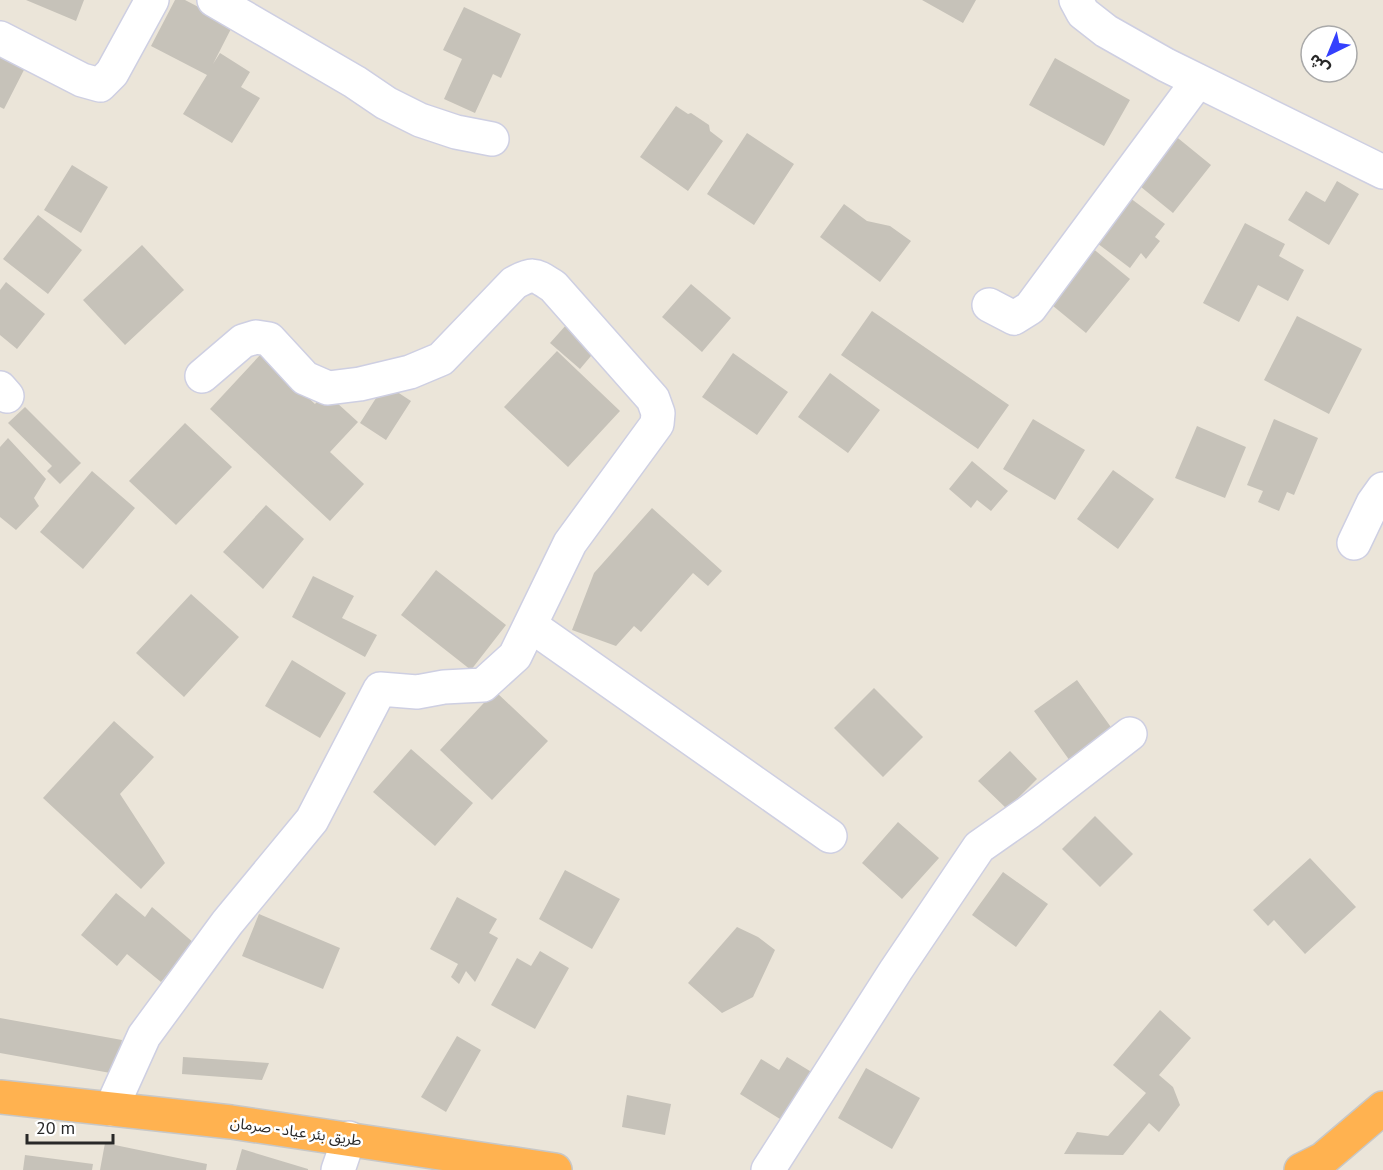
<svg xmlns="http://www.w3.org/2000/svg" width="1383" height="1170" font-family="'PT Sans','Noto Sans Arabic',sans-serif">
<rect width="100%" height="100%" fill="#ebe5d9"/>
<path fill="#c6c2b9" d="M 26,0 L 84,0 L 76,21 Z
M 175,0 L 185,0 L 233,25 L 213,64 L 220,53 L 250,72 L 241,87 L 260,98 L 232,143 L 183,114 L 207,75 L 151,46 Z
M 922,0 L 976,0 L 963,23 Z
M 464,7 L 521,34 L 501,78 L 493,74 L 475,113 L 444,99 L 462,59 L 443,50 Z
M 0,53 L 26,66 L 4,109 L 0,107 Z
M 1055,58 L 1130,100 L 1104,146 L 1029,105 Z
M 676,106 L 688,114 L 691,113 L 709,125 L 710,131 L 723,141 L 688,191 L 640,157 Z
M 1168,130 L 1211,165 L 1173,213 L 1130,178 Z
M 747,133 L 794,164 L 754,225 L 707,194 Z
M 72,165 L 108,187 L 81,233 L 44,210 Z
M 1337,181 L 1359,194 L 1329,245 L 1288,220 L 1306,191 L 1325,202 Z
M 1122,192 L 1165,224 L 1155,237 L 1160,241 L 1146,259 L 1141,253 L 1130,268 L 1089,237 Z
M 844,204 L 867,221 L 890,226 L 911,241 L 880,282 L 820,237 Z
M 38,215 L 82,250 L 48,294 L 3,259 Z
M 1245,223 L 1285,244 L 1279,256 L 1304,270 L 1288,301 L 1258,285 L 1239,322 L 1203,303 Z
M 142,245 L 184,290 L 125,345 L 83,300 Z
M 1091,247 L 1130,279 L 1086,333 L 1047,301 Z
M 6,282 L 45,314 L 17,349 L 0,335 L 0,290 Z
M 691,284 L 731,318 L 702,352 L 662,317 Z
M 872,311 L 1009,405 L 978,449 L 841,355 Z
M 1297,316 L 1362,349 L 1329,414 L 1264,380 Z
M 567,324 L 596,350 L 580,369 L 550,343 Z
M 557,351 L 620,411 L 568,467 L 504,407 Z
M 733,353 L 788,392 L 757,435 L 702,397 Z
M 261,354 L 315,404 L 325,392 L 358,422 L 330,452 L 364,484 L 330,521 L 210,409 Z
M 830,373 L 880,410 L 848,453 L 798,417 Z
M 385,384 L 411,401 L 386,440 L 360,423 Z
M 25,407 L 81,463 L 60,484 L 47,471 L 52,466 L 8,423 Z
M 1033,419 L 1085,450 L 1055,500 L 1003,469 Z
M 1274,419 L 1318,438 L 1294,495 L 1287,492 L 1279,511 L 1258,502 L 1263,491 L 1247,485 Z
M 185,423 L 232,467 L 176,525 L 129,481 Z
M 1197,426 L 1246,447 L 1225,498 L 1175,478 Z
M 8,438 L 46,479 L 34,498 L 39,506 L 16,530 L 0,517 L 0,447 Z
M 972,461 L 1008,491 L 991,511 L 977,500 L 971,508 L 949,489 Z
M 1113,470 L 1154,499 L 1118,549 L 1077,519 Z
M 92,471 L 135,508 L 83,569 L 40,532 Z
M 266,505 L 304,539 L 263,589 L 223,552 Z
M 652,508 L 722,571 L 708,586 L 693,573 L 641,632 L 634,626 L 616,646 L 572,630 L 594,573 Z
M 436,570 L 506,625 L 471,670 L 401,615 Z
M 313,576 L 354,596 L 342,618 L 377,635 L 365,657 L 292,617 Z
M 191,594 L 239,637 L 184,697 L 136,653 Z
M 292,660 L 346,693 L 320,738 L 265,706 Z
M 1077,680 L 1113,730 L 1070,761 L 1034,711 Z
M 874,688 L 923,737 L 883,777 L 834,728 Z
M 495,691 L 548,741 L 492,800 L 440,750 Z
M 114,721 L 154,757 L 120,794 L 165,863 L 141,889 L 43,798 Z
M 411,749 L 473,803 L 435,846 L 373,792 Z
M 1010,751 L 1037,779 L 1007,809 L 978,781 Z
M 1095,816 L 1133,854 L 1100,887 L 1062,849 Z
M 898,822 L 939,858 L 902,899 L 862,863 Z
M 1310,858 L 1356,907 L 1305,954 L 1274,920 L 1268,926 L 1253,910 Z
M 565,870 L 620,899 L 592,949 L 539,919 Z
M 1003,872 L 1048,904 L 1016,947 L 972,915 Z
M 116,893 L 145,917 L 152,907 L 194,943 L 161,982 L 127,954 L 117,966 L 81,935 Z
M 457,897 L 497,919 L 489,933 L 498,938 L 475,982 L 466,971 L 459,984 L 451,977 L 458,964 L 430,949 Z
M 259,914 L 340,948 L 323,989 L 242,956 Z
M 737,927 L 758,937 L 775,950 L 753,997 L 722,1013 L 688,983 Z
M 540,951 L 569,968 L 535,1029 L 491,1005 L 517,958 L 531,966 Z
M 1160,1010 L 1191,1038 L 1159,1075 L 1173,1087 L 1180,1105 L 1159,1132 L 1149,1123 L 1123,1155 L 1064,1154 L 1077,1132 L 1108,1136 L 1146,1093 L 1113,1065 Z
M 0,1018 L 122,1040 L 116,1074 L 0,1053 Z
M 457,1036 L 481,1050 L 446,1112 L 421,1097 Z
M 183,1057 L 269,1063 L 262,1080 L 182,1074 Z
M 787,1057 L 818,1076 L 788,1124 L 740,1094 L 761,1059 L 779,1070 Z
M 866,1068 L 920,1098 L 892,1149 L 838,1118 Z
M 627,1095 L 671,1104 L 665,1135 L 622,1127 Z
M 105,1143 L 207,1164 L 206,1170 L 100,1170 Z
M 242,1149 L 308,1169 L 308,1170 L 236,1170 Z
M 25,1155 L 93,1164 L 92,1170 L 23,1170 Z"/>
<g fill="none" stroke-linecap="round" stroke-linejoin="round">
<g stroke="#cecfe2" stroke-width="36">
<path id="minor" d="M 214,0 L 355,82 L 386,103 L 420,120 L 456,132 L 492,139
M 1076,0 L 1083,13 L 1106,31 L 1166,65 L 1383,172
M 0,38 L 82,80 L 100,85 L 112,73 L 152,0
M 989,305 L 1014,318 L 1030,308 L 1198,81
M 0,388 L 7,396
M 1354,543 L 1373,503 L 1383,489
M 530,625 L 830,836
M 111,1109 L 144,1036 L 227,923 L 312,820 L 380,689 L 417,692 L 444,687 L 483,685 L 515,656 L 570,543 L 657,424 L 658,413 L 653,399 L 553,286 C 535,275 534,272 514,283 L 441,359 L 410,372 L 360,384 L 328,388 L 305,378 L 269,339 L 256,337 L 243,341 L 202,376
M 338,1170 L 349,1138
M 768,1170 L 896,970 L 979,847 L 1029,812 L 1130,734"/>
</g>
<g stroke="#c7c7c7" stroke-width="36">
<path id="highway" d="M 0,1097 L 231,1122 L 555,1170
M 1301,1170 L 1323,1159 L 1383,1108"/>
</g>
<use href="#minor" stroke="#fff" stroke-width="33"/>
<use href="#highway" stroke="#ffb250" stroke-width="33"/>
</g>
<g text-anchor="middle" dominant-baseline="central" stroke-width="5" stroke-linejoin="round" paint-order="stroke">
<g font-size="15" fill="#282828" stroke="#fff">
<text transform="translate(296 1131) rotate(8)">طريق بئر عياد - صرمان</text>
</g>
</g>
<g transform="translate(1329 54) rotate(223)"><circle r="28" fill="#ffffff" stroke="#a9a9a9" stroke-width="1.5"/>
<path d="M0-4.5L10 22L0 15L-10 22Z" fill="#3440fd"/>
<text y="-9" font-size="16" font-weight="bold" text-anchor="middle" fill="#282828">ش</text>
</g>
<path d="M27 1134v9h86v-9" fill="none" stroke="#282828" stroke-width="3"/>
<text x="36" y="1134" font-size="18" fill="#282828" stroke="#ffffff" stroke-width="4.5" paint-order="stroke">20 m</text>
</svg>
